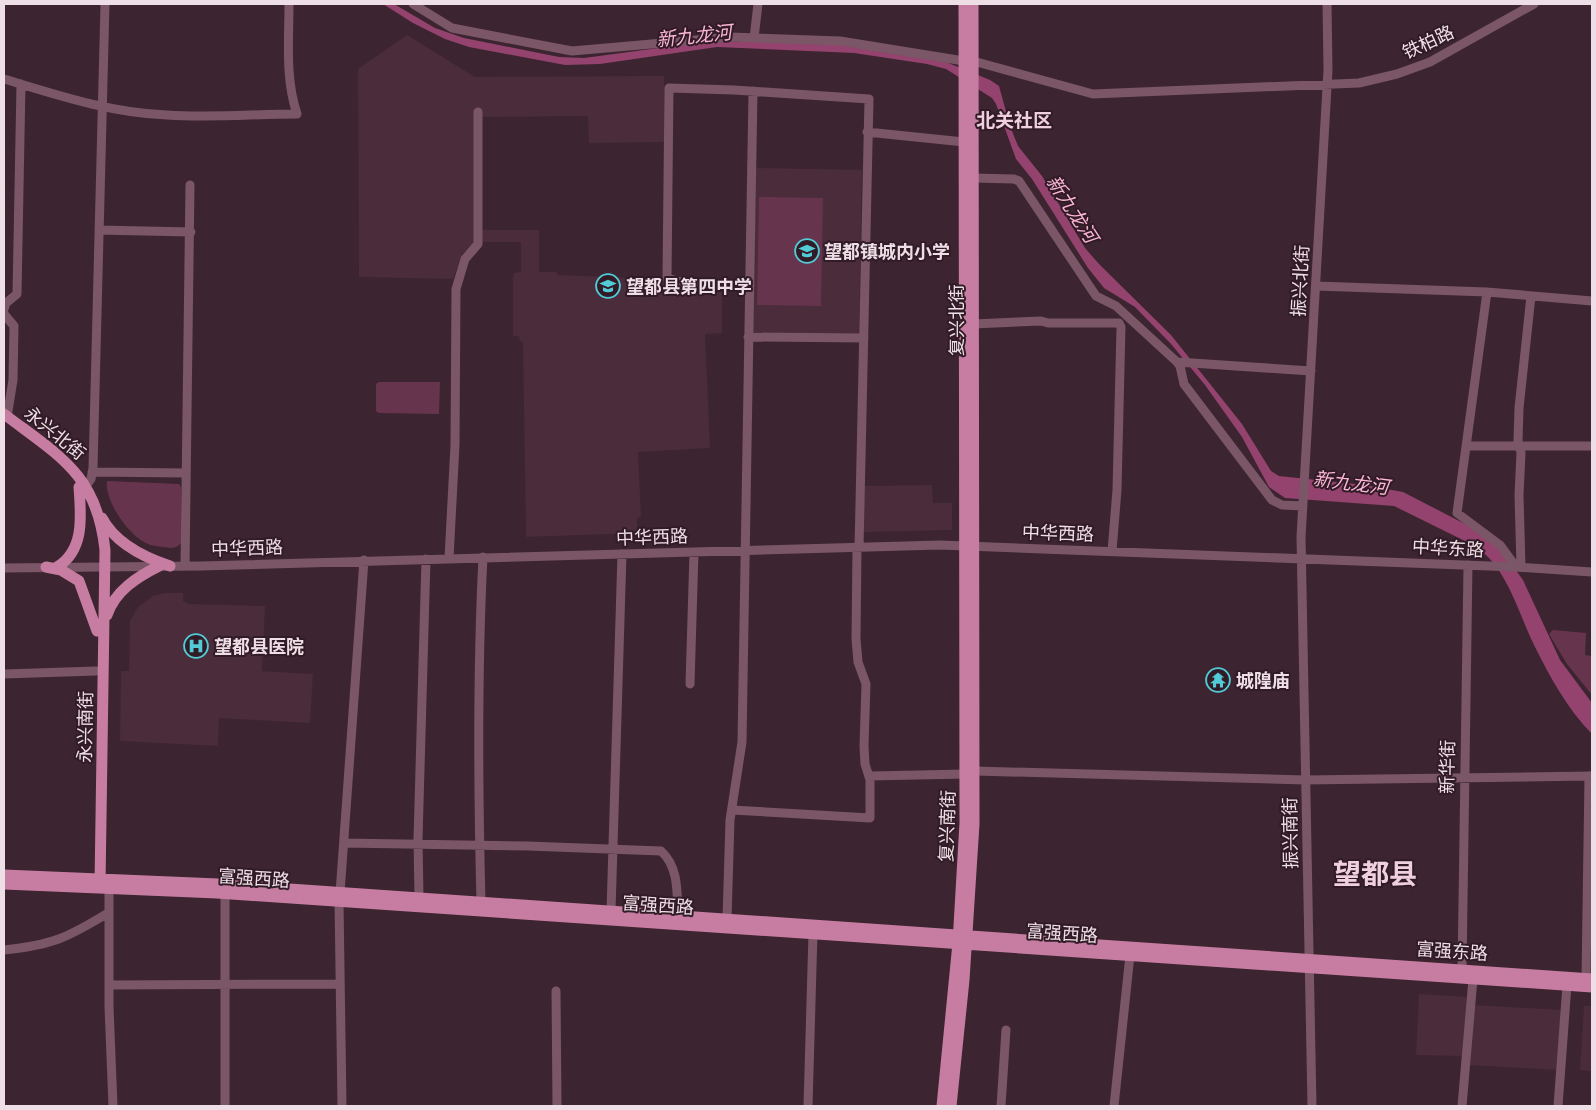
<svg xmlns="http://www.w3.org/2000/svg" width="1596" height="1110" font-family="'Roboto Condensed','Noto Sans SC',sans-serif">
<rect width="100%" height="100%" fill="#3c2430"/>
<path fill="#4a2c3a" d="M 407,35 L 475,77 L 664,76 L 664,142 L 589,143 L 588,116 L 476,117 L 476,230 L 539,230 L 539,272 L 557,272 L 557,275 L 661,279 L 684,285 L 722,287 L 722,333 L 705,334 L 710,448 L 638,452 L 641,517 L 637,518 L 637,533 L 526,537 L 523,342 L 520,341 L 519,336 L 513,336 L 513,279 L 514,273 L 521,272 L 521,242 L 476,242 L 462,254 L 453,279 L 359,277 L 358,69 Z
M 756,168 L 862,170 L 859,334 L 753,332 Z
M 932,485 L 933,503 L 952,503 L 952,530 L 864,532 L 864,486 Z
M 165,593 L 183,593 L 183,601 L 189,604 L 265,606 L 262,671 L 313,674 L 310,723 L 219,718 L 218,746 L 120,741 L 121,671 L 129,671 L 130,621 L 138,607 L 153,596 Z
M 1419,994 L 1467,997 L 1463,1056 L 1416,1055 Z
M 1473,1005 L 1562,1010 L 1559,1070 L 1468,1065 Z
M 1584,1006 L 1592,1006 L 1592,1071 L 1580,1070 Z"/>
<path fill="#67344e" d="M 759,197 L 823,198 L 821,306 L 757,305 Z
M 379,382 L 440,382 L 439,414 L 379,413 L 376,411 L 376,384 Z
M 107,481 L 179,484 L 181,487 L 181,543 C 176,549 171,548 163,547 C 159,546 152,546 148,544 C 130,537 104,501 107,481 Z
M 1553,630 L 1586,633 L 1585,655 L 1592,656 L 1592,695 L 1567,664 L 1549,634 Z"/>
<path fill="#93436d" d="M 383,4 L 394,4 L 435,28 L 464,38 L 559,57 L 584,58 L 711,41 L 828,43 L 941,60 L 990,80 L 999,86 L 1010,126 L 1018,146 L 1042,176 L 1085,248 L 1099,264 L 1171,335 L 1242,424 L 1271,471 L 1279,476 L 1364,485 L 1403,492 L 1465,524 L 1501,550 L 1523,580 L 1560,660 L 1592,703 L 1592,734 C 1568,710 1550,677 1535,647 C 1518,613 1508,568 1475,546 L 1394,506 L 1285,498 L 1269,487 L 1242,437 L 1205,385 L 1171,344 L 1135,307 L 1104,288 L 1088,268 L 1032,179 L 1016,159 L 996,104 L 992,98 L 946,69 L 927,64 L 854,53 L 717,47 L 600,64 L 565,65 L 469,47 L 445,39 L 413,23 Z"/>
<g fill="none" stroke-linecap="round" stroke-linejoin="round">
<path stroke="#7a5667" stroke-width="9" d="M 413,4 L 452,28 L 572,51 L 731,37 L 840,41 L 964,61
M 754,38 L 758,4
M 973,61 L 1093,94 L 1359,83 L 1397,74 L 1430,62 L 1534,4
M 4,79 C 57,95 111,113 167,115 C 211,118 254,114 297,114 C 285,78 289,41 289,4
M 867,132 L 964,142
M 973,178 L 1014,179 L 1019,181 L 1096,296 L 1116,306 L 1177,362 L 1180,366 L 1184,384 L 1272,500 L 1282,505 L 1303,506
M 99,230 L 191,232
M 750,285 L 681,282 L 667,278 L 669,88 L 734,90 L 869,99 L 859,548
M 1316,286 L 1487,292 L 1592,301
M 1487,292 L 1457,513 L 1500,545 L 1516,567
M 4,309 L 6,303 L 17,294 L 21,84
M 4,314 L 14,326 L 13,380 L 7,417
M 973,324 L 1041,321 L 1048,323 L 1119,323 L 1121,327 L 1117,490 L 1112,551
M 748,337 L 864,338
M 1177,362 L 1311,371
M 1466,446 L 1592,446
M 92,472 L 186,473
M 86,486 L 91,479 L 93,468 L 105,4
M 449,558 L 455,445 L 456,289 L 465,259 L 478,244 L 478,112
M 185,566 L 190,185
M 1521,567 L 1519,495 L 1521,453 L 1518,441 L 1519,408 L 1531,296
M 4,568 L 201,566 L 940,545 L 1515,567 L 1592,572
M 4,674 L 96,671
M 690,684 L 694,552
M 975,771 L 1305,780 L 1592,776
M 869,776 L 966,774
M 732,810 L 870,818 L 870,780 L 865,764 L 864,746 L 866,684 L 858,662 L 856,639 L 857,548
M 344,843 L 528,846 L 661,851 C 679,867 677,893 678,916
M 109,887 L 109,1007 L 113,1106
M 340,893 L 364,560
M 419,898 L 418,839 L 426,559
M 339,901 L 342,1106
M 481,902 C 478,787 477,673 483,557
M 611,911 L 622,554
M 727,919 L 730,820 L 742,742 L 753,91
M 4,950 C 52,945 67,938 108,913
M 1462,970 L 1468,565
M 1586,978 L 1589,776
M 109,985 L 340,984
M 556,991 L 557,1106
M 225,1106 L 225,893
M 808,1106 L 813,933
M 1001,1106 L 1006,1030
M 1114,1106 L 1130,955
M 1312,1106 L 1301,537 L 1328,70 L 1327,4
M 1462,1106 L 1473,979
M 1558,1106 L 1567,985"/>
<path stroke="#c77da1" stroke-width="11" d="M 4,414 C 59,456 97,474 105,550 L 100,885
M 102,518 C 115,543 143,557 170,566
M 46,567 L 61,570 L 79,581 L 97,631
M 57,567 C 85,550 81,516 79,487
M 107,615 C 115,591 137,577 159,566
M 4,875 L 218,884 L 1592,979
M 4,884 L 217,893 L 1592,987
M 942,1106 L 958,943 L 965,823 L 964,4
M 951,1106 L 964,980 L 974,824 L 973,4"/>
</g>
<defs>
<g id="school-ring" transform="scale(1.25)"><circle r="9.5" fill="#311b26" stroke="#52cbd7" stroke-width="1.5"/><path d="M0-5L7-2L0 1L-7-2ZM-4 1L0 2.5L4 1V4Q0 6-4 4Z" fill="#52cbd7"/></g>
<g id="hospital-ring" transform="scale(1.25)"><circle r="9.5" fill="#311b26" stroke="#52cbd7" stroke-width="1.5"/><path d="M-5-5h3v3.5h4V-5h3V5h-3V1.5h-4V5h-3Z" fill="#52cbd7"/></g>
<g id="temple-ring" transform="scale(1.25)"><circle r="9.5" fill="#311b26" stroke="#52cbd7" stroke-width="1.5"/><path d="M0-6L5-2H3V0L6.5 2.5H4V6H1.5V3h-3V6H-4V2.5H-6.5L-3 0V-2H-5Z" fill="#52cbd7"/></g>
</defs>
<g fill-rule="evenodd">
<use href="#school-ring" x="807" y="251"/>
<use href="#school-ring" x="608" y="286"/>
<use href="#hospital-ring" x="196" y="646"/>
<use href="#temple-ring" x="1218" y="680"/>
</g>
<g text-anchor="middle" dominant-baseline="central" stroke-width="4" stroke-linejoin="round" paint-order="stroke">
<g font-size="18" fill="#eedee5" stroke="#311b26">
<text transform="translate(1428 42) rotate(-25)">铁柏路</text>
<text transform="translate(1300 281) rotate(-87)">振兴北街</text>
<text transform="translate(956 320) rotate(-90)">复兴北街</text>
<text transform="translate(55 433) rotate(39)">永兴北街</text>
<text transform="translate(1058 533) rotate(2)">中华西路</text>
<text transform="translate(652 537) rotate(-2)">中华西路</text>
<text transform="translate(247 548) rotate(-2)">中华西路</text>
<text transform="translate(1448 548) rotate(3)">中华东路</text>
<text transform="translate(85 727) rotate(-89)">永兴南街</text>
<text transform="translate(1447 767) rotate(-89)">新华街</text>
<text transform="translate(947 826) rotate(-88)">复兴南街</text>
<text transform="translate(1290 833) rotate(-91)">振兴南街</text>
<text transform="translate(254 878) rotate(4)">富强西路</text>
<text transform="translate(658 905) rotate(4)">富强西路</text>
<text transform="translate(1062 933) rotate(4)">富强西路</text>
<text transform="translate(1452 951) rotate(4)">富强东路</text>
</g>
<g font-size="18" font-weight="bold" fill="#eedee5" stroke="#311b26" text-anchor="start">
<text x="824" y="251">望都镇城内小学</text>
<text x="626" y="286">望都县第四中学</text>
<text x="214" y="646">望都县医院</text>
<text x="1236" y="680">城隍庙</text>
</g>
<g font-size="19" font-style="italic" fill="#fbb6d6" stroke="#311b26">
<text transform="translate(694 36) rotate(-6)">新九龙河</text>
<text transform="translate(1072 209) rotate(57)">新九龙河</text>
<text transform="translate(1351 483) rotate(7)">新九龙河</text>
</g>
<g font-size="19" font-weight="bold" fill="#f0d0de" stroke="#311b26">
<text x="1014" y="120">北关社区</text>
</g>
<g font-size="28" font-weight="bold" fill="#f0d0de" stroke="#311b26">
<text x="1375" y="874">望都县</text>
</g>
</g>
<rect width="1596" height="1110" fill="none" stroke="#eedee5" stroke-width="10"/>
</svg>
